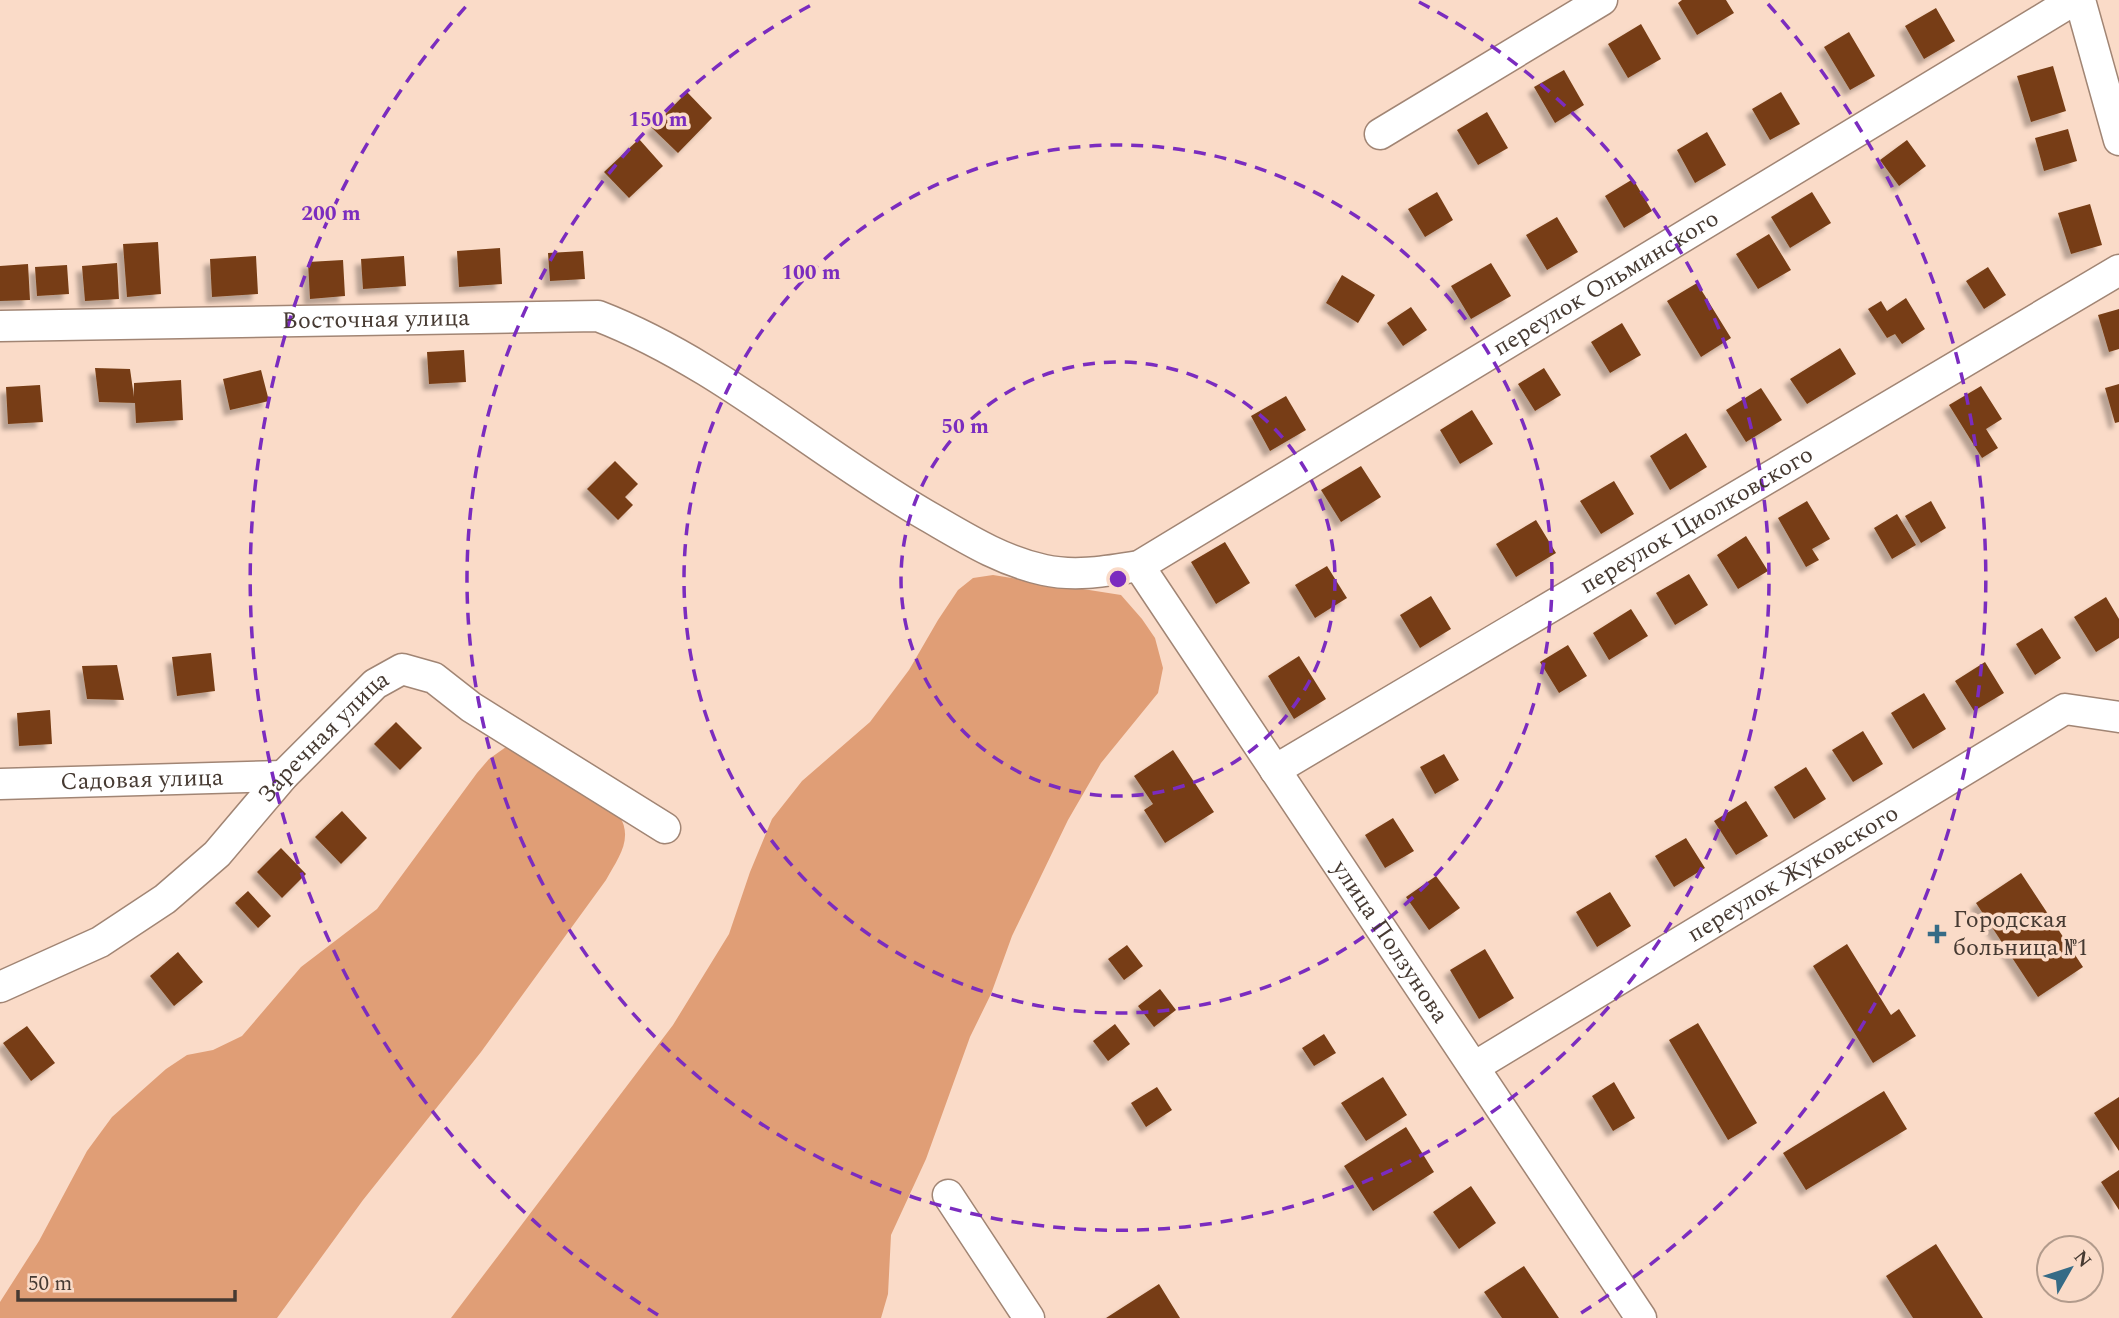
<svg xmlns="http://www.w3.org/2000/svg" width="2119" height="1318" font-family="Spectral,serif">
<defs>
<filter id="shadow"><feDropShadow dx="-6" dy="6" stdDeviation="2" flood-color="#0004"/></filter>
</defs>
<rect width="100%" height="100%" fill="#fadbc8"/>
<path fill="#e09e76" d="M 993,575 L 1121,595 L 1142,619 L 1155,638 L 1163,668 L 1158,693 L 1101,763 L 1068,820 L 1012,936 L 991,994 L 970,1037 L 926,1159 L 891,1235 L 888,1294 L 881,1318 L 451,1318 L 673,1025 L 729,934 L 750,872 L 772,819 L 802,781 L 870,722 L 909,670 L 938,620 L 958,590 L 973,578 Z
M 506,747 L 522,750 L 619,815 C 634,839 618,858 606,880 L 481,1052 L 363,1200 L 277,1318 L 0,1318 L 0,1302 L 39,1241 L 87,1151 L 112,1117 L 166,1069 L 187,1055 L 213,1050 L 242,1036 L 301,967 L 377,909 L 477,773 L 489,759 Z"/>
<path fill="#773e15" filter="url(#shadow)" d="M 1682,0 L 1726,0 L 1734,13 L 1697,35 L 1678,3 Z
M 1936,8 L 1955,41 L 1924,59 L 1905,26 Z
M 1641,24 L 1661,59 L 1628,78 L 1608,44 Z
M 1849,32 L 1875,76 L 1850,90 L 1824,47 Z
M 2053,66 L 2066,111 L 2031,122 L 2017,76 Z
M 1564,70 L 1584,105 L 1555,123 L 1534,87 Z
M 687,92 L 712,118 L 678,153 L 652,128 Z
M 1781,92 L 1800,124 L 1770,140 L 1752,109 Z
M 1487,112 L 1508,148 L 1478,165 L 1457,130 Z
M 2068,129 L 2077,161 L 2044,171 L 2035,138 Z
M 1707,132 L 1726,165 L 1695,183 L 1677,150 Z
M 639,139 L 663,166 L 629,198 L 604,172 Z
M 1907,140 L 1926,166 L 1899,186 L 1880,160 Z
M 1633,179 L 1652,211 L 1624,228 L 1605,196 Z
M 1437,192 L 1453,220 L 1425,237 L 1408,209 Z
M 1812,192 L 1831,223 L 1790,248 L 1771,217 Z
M 2090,204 L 2102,245 L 2071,254 L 2058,213 Z
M 1557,217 L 1578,252 L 1547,270 L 1526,235 Z
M 1769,234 L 1791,270 L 1758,289 L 1736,254 Z
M 158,242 L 161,294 L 127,297 L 123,244 Z
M 500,248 L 502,284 L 459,287 L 457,251 Z
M 583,251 L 585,279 L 550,281 L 548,253 Z
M 256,256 L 258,294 L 212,297 L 210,259 Z
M 404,256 L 406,286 L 363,289 L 361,259 Z
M 343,260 L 345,296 L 310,299 L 308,262 Z
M 117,263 L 119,299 L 85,301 L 82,266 Z
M 1491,263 L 1511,296 L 1471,319 L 1451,286 Z
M 28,264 L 30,300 L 0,301 L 0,266 Z
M 67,265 L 69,294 L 37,296 L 35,267 Z
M 1988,267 L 2006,295 L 1984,309 L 1966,281 Z
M 1342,275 L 1375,295 L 1358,323 L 1326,303 Z
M 1697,283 L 1731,338 L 1701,357 L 1667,301 Z
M 1906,298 L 1925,329 L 1902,344 L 1895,334 L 1887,338 L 1868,309 L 1881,301 L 1887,311 Z
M 1411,307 L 1427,330 L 1403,346 L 1387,323 Z
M 2119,309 L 2119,349 L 2109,352 L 2098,315 Z
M 1622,323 L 1641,355 L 1610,373 L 1591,342 Z
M 1840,348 L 1856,374 L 1807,404 L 1790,379 Z
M 464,350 L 466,382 L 429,384 L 427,352 Z
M 95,368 L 130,369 L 134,397 L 134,383 L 181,380 L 183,420 L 136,423 L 135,403 L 99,402 Z
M 1544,368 L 1561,395 L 1535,411 L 1518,384 Z
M 261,370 L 269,401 L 230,410 L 223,379 Z
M 2119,384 L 2119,422 L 2115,423 L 2105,388 Z
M 40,385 L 43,422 L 8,424 L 6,387 Z
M 1981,386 L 2002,419 L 1986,429 L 1998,448 L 1982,458 L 1949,405 Z
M 1761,388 L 1782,420 L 1746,442 L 1726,410 Z
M 1286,396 L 1306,430 L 1270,451 L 1251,416 Z
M 1472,410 L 1493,444 L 1460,464 L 1440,430 Z
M 1686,433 L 1707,467 L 1670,490 L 1650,456 Z
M 615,461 L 638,484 L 625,497 L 633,505 L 618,520 L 587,489 Z
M 1361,466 L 1381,497 L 1341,522 L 1321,490 Z
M 1614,481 L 1634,514 L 1601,534 L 1580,501 Z
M 1807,501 L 1830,539 L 1812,549 L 1819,560 L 1806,567 L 1778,518 Z
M 1931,501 L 1946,528 L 1921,543 L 1905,516 Z
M 1897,514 L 1916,545 L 1892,559 L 1874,528 Z
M 1536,520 L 1556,553 L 1516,577 L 1496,544 Z
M 1746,536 L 1768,571 L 1738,589 L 1717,555 Z
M 1225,542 L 1250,583 L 1216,604 L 1191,562 Z
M 1327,566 L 1347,598 L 1315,618 L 1295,585 Z
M 1689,574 L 1708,605 L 1675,625 L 1656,593 Z
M 1431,596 L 1451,629 L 1420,648 L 1400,615 Z
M 2106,597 L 2119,619 L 2119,638 L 2096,652 L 2074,617 Z
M 1631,609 L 1648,636 L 1609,660 L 1593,633 Z
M 2042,628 L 2061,658 L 2035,675 L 2016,644 Z
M 1568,645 L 1587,676 L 1559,693 L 1540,662 Z
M 211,653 L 215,691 L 177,696 L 172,657 Z
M 1299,656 L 1326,699 L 1294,719 L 1268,676 Z
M 1985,662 L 2004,693 L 1974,711 L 1955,681 Z
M 117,665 L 124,700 L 87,699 L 82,666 Z
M 1924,693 L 1946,729 L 1913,749 L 1891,713 Z
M 50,710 L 52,744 L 19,746 L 17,713 Z
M 396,722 L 422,748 L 400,770 L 374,744 Z
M 1863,731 L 1883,764 L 1853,782 L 1832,750 Z
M 1173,750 L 1214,812 L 1165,843 L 1144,810 L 1153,804 L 1134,776 Z
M 1444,754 L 1459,780 L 1435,794 L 1420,767 Z
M 1806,767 L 1826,799 L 1794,819 L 1774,787 Z
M 1746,801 L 1768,836 L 1736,855 L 1714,821 Z
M 342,811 L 367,838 L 341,864 L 315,837 Z
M 1393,818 L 1414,851 L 1385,868 L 1365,835 Z
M 1686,838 L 1705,868 L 1674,887 L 1655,856 Z
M 281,848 L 306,874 L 282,898 L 257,872 Z
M 2021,873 L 2083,967 L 2038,997 L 1976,903 Z
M 1436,876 L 1460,908 L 1429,930 L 1406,897 Z
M 248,891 L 271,916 L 258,928 L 235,903 Z
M 1610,892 L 1631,926 L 1597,947 L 1576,912 Z
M 1847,944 L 1891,1015 L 1899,1009 L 1916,1036 L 1873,1063 L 1813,966 Z
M 1127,945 L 1143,966 L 1124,980 L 1108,959 Z
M 1485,949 L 1514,998 L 1479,1019 L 1450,970 Z
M 178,952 L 203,982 L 174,1006 L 150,976 Z
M 1160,989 L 1176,1010 L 1154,1027 L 1138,1006 Z
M 1698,1023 L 1757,1123 L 1728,1140 L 1669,1040 Z
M 1115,1024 L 1130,1044 L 1108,1061 L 1093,1041 Z
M 27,1026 L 55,1063 L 31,1081 L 3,1043 Z
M 1324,1034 L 1336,1053 L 1314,1066 L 1302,1048 Z
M 1383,1077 L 1407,1115 L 1366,1141 L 1341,1103 Z
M 1614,1082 L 1635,1118 L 1613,1131 L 1592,1096 Z
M 1157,1087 L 1172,1110 L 1146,1127 L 1131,1103 Z
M 1884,1091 L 1907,1129 L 1806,1190 L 1783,1153 Z
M 2119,1097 L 2119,1151 L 2094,1113 Z
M 1406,1127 L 1434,1172 L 1373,1211 L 1344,1166 Z
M 2119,1170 L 2119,1210 L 2101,1182 Z
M 1471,1186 L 1496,1223 L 1459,1249 L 1433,1212 Z
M 1936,1244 L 1983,1318 L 1913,1318 L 1886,1276 Z
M 1524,1266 L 1559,1318 L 1502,1318 L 1484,1292 Z
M 1159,1284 L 1180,1318 L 1106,1318 Z"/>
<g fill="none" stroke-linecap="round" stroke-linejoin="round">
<g stroke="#a18574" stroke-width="33">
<g id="street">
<path d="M 2080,0 L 2119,140"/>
<path d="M 1380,134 L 1602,0"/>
<path id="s1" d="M 0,326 L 598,316 C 717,362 815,451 924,514 C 964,537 999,560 1044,570 C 1076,577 1107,571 1139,566 L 2074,0"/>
<path id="s2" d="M 1139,566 L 1641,1318"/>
<path id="s3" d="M 1275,770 L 2119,270"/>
<path id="s4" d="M 0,784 L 283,776"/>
<path id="s5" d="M 0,987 L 100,942 L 165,899 L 217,854 L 283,776 L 375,684 L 402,669 L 434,678 L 471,707 L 665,828"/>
<path id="s6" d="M 1474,1067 L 2065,709 L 2119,717"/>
<path d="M 948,1195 L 1029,1318"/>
</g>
</g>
<use href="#street" stroke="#fff" stroke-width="30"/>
</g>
<g fill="none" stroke="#7b2cbf" stroke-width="3.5" stroke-dasharray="12 9">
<circle cx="1118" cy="579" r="217"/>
<circle cx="1118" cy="579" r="434"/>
<path d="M1419 2A651 651 0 1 1 817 2"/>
<path d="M658 1315A868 868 0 0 1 468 4M1768 4A868 868 0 0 1 1578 1315"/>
</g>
<path fill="#356b86" stroke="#fadbc8" stroke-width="2.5" d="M1933.5 923.5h7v7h7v7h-7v7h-7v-7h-7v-7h7z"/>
<g text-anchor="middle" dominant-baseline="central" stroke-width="7" stroke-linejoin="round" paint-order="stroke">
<g font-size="24" fill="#463a32" stroke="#fadbc8">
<text stroke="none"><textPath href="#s1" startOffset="1755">переулок Ольминского</textPath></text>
<text stroke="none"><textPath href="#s1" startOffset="376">Восточная улица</textPath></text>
<text stroke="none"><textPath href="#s3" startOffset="490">переулок Циолковского</textPath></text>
<text stroke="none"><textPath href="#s5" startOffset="415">Заречная улица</textPath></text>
<text stroke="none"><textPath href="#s4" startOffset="142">Садовая улица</textPath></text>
<text stroke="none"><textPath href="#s6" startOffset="373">переулок Жуковского</textPath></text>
<text stroke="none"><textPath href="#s2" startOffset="452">улица Ползунова</textPath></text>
</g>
<g font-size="24" fill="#463a32" stroke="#fadbc8" text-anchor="start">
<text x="1953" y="920">Городская<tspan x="1953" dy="28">больница №1</tspan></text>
</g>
</g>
<circle cx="1118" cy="579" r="10" fill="#7b2cbf" stroke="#fadbc8" stroke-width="3.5"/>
<g font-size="21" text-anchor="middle" font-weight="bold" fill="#7b2cbf" stroke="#fadbc8" stroke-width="7" stroke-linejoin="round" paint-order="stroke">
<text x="658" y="126">150 m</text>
<text x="331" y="220">200 m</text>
<text x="811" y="279">100 m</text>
<text x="965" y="433">50 m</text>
</g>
<g transform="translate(2070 1269) rotate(51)"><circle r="33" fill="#fadbc8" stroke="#b29b8c" stroke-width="2"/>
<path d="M0-5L12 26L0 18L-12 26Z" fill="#356b86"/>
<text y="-10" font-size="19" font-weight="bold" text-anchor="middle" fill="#463a32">N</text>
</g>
<path d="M18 1290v10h217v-10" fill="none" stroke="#463a32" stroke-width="3.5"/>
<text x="28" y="1290" font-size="21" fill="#463a32" stroke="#fadbc8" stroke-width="5" paint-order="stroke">50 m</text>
</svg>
